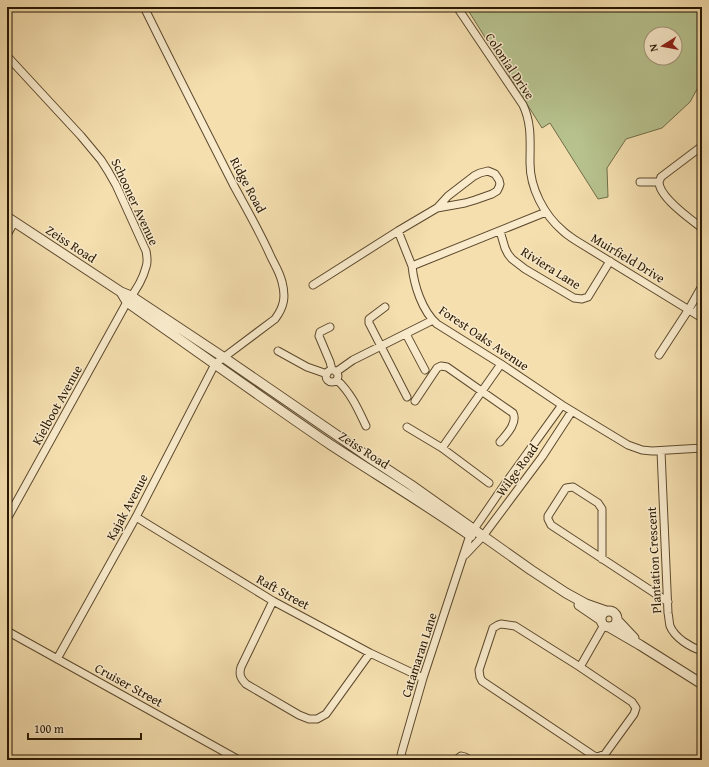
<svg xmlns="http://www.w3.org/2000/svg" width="709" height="767" font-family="'Gentium Book Plus',serif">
<rect width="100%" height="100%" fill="#f5dfaf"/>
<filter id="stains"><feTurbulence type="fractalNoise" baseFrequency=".005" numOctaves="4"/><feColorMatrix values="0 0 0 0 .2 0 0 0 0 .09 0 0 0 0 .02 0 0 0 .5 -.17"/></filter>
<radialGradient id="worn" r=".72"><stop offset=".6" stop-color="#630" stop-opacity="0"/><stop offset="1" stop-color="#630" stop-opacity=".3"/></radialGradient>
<path fill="#b7c38f" stroke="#706d48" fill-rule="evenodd" d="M 466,7 L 702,7 L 702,80 L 690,102 L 662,128 L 626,139 L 607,168 L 608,197 L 598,199 L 550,123 L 542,128 ZM 651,34 L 675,34 L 675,58 L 651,58 Z"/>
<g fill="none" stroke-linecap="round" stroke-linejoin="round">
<g stroke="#5c492d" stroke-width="9">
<path id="minor" d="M 457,7 L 523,105 C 532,124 530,142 530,163 C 530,188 544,215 563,231 C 567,235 571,237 575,240 L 702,318
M 7,56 L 81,136 L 101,160 L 108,171 L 116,185 L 146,251 C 147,256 148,262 146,267 C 143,279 135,292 127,302 L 7,519
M 640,182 L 659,182 L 661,177 L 702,146
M 659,182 C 659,197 690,219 702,228
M 546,212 L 412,266 C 414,285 422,311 437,324 L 501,364 L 562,405 L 628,445 L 642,450 L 652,451 L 702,448
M 398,231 L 412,266
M 500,231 L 505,248 L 508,254 L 512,259 L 525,269 L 574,298 L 582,299 L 588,297 L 610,261
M 7,235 L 14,222
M 313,285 L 398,231 L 437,208 L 448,196 L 474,176 L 480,173 L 488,171 L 495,174 L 499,180 L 500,184 L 499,187 L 497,191 L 492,194 L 475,200 L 465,203 L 437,208
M 385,307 L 369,319 L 369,323 L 407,397
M 695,313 L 702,303
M 330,327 L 320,332 L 319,336 L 330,362 L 332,370
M 406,334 L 425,370
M 278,351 L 307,367 L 327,374
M 659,355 L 689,309 L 702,286
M326 376a6 6 0 1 1 12 0a6 6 0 1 1-12 0Z
M 336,372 L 353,360 L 433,320
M 337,380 C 351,393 358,409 366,426
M 415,401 L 437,368 L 441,366 L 447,367 L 513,413 C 518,423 506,435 500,442
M 407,427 L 442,448 L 489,483
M 442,448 L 501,364
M 661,451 L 668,613 C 669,617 669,622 670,626 C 675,638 690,647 702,651
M 136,517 L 273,601 L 370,653 L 423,678
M 465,555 L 483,536 L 542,457 L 572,411
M 602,559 L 602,509 L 598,503 L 573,487 L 566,488 L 548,516 L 548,519 L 551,525 L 656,594 L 668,602
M 273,601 L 241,667 C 239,674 240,678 246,684 L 299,715 L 309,719 L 317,719 L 326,714 L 370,653
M 501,624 L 515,626 L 580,667 L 632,702 L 636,708 L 634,714 L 605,754 L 598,757 L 594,756 L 482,681 L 480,677 L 479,670 L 493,628 L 498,625 Z
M 7,631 L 239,760
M 57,659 L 136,517 L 215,364 L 275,319 C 284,307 286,297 282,282 C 280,273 275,265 271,257 C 260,232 246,208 233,184 C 203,125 173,66 144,7
M 580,667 L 604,625
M 400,760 L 402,751 L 423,678 L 470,535 L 505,484 L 562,405
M 456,760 L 461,756 L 465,757 L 470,760"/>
</g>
<g stroke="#5c492d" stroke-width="11">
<path id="tertiary" d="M 7,217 L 121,292 L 131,296 L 223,357 L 370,458 L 411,485 L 531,570 L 566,593 L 586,604 L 606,611
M 121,292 L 127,302 C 195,350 262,398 331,445 C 377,475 425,504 471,536
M 579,605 L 601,620
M601 619a8 8 0 1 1 16 0a8 8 0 1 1-16 0Z
M 617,620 L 634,638
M 609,627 L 640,645 L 702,684"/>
</g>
<use href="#minor" stroke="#f8eacb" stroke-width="7"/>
<use href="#tertiary" stroke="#f8eacb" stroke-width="9"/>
</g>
<g text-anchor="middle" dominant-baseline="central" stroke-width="3" stroke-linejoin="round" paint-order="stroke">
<g font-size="13" fill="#291702" stroke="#f8eacb">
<text transform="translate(510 66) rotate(56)">Colonial Drive</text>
<text transform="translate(248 185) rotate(62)">Ridge Road</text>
<text transform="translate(135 202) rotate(65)">Schooner Avenue</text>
<text transform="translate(71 244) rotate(33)">Zeiss Road</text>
<text transform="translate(628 258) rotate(31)">Muirfield Drive</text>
<text transform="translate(551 268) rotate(32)">Riviera Lane</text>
<text transform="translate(484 338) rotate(34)">Forest Oaks Avenue</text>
<text transform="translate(57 405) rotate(-61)">Kielboot Avenue</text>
<text transform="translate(364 450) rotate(33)">Zeiss Road</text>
<text transform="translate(517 470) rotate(-54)">Wilge Road</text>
<text transform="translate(127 507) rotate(-62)">Kajak Avenue</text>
<text transform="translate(654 560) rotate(-93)">Plantation Crescent</text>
<text transform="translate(283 592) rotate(29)">Raft Street</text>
<text transform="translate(419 655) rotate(-72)">Catamaran Lane</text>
<text transform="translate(129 685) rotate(29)">Cruiser Street</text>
</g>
</g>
<rect width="709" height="767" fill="none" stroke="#f5dfaf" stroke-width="24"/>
<rect x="8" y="8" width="693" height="751" fill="none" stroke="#291702" stroke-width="2"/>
<rect x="12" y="12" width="685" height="743" fill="none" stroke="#291702"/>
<g transform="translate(663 46) rotate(259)"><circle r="19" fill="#f8eacb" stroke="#a5967b"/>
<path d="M0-3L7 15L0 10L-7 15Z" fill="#8f2418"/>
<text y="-6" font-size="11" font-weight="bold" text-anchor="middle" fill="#291702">N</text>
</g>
<path d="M28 733v6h113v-6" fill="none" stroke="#291702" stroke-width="2"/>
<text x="34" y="733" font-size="12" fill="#291702" stroke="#f8eacb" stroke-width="3" paint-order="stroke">100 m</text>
<rect width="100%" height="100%" filter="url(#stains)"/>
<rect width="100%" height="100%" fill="url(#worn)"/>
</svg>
